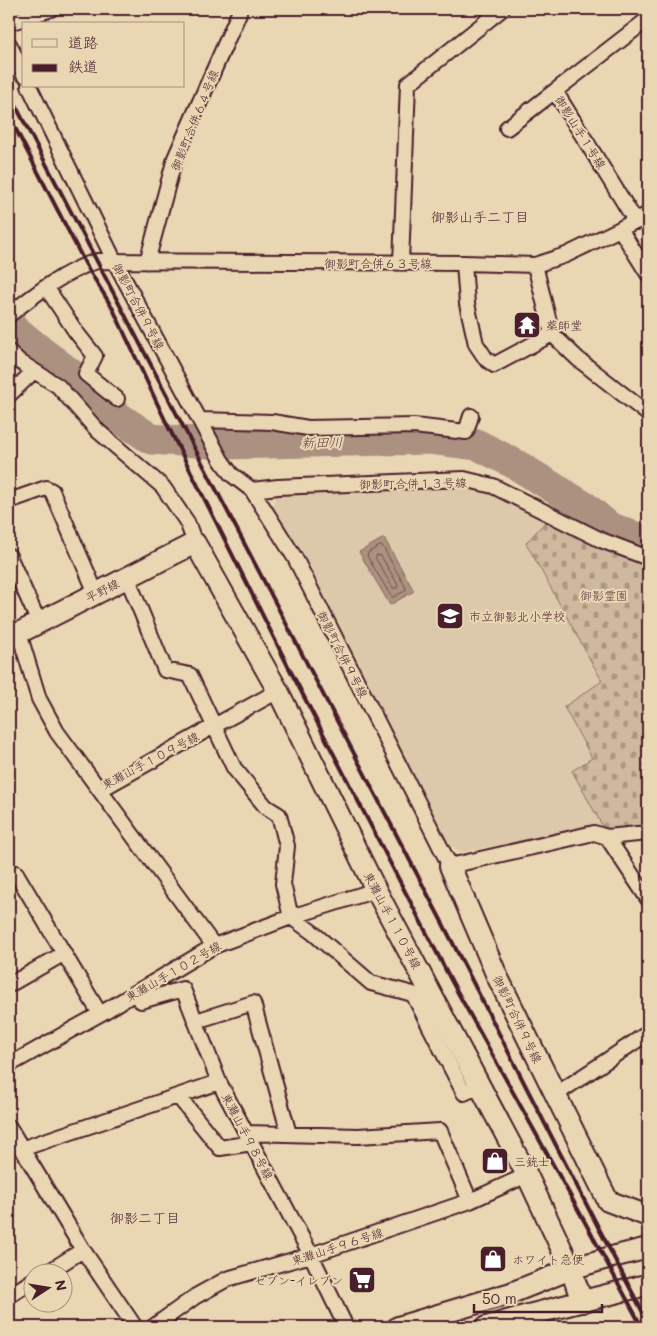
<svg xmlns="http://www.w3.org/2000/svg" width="657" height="1336" font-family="Mali,'Klee One',sans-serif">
<defs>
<pattern id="cemetery-stones" width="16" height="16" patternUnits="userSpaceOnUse" patternTransform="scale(1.25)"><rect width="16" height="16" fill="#cfb99e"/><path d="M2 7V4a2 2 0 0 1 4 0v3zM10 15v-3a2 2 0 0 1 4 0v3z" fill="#aa9681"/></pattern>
</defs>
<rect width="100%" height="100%" fill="#e9d7b4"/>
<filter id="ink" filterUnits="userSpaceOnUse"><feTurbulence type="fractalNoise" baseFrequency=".02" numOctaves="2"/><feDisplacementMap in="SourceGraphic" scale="10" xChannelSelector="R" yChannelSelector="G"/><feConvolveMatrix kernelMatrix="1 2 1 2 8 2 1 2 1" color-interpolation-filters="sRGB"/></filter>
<g filter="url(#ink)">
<path fill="#dcc8aa" d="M 471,488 L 507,496 L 548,519 L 526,543 L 602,681 L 564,707 L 592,758 L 572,772 L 602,825 L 462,852 L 449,845 L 300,552 L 273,508 L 277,489 Z"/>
<path fill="url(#cemetery-stones)" stroke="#8c6c64" d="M 548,519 L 620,554 L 648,565 L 648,828 L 603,833 L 602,825 L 572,771 L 592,758 L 564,707 L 602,681 L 526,543 Z"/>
<path fill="#ac9180" stroke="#85635e" d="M 384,538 L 414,591 L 390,605 L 359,552 Z"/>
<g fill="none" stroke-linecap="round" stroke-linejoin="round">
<path stroke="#714d4d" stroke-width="1" d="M 380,546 L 383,547 L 406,588 L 405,591 L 393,597 L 391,596 L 367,556 L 368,553 Z
M 377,555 L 381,556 L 398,585 L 397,588 L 393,588 L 376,559 Z"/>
<path stroke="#ac9180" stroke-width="31" d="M 9,325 L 43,353 L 75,377 L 118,417 L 151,439 L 226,444 L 430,439 L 478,445 L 515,464 L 585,507 L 609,527 L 648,542"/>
<g stroke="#4a1f2b" stroke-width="18">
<path id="street" d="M 9,23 L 51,9
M 9,44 L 24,75
M 29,86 L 115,262 L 221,460 L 231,474 L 252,490 L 295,558 L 450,866 L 594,833 L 607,837 L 648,833
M 507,128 L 555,91
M 636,222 L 555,91 L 648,19
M 620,229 L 648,274
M 147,262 L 175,158 L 239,13 L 239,9
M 401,263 L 408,84 L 502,9
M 464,263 L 467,304 L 476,344 L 486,359 L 494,365 L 552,334
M 535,265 L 552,334 L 578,359 L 648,414
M 46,287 L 76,332 L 95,356 L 86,374 L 117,399
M 9,315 C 35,294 65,271 97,261 L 464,263 L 535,265 L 566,255 L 620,229 L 648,214
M 9,352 L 20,362 L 58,386 L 98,431 L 163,487 L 187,522 L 195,543
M 9,395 L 34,371
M 200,420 L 272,422 L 308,428 L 414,426 L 466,432 L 471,416
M 252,490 L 278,487 L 464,479 L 493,486 L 601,540 L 648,558
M 9,501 L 46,488 L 52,491 L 96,593
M 9,556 L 39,623
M 127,577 L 165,670 L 190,675 L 234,768 L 266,807 L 279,815 L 287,846 L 283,884 L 291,917 L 312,932 L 371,983 L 413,994 L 464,1093 L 480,1086
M 19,633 L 39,699 L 57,732 L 214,946
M 100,790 L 214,726 L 278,691
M 607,837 L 648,899
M 9,877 L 16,873 L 100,1014
M 9,985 L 63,954
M 134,993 L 141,1001 L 183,989 L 219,1082 L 311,1255 L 346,1327
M 196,1021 L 253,1003 L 289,1134
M 9,1065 L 100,1014 L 214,946 L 291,917 L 376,890
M 555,1095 L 648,1033
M 178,1096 L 220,1148 L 252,1143
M 9,1127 L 83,1250 L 135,1327
M 246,1133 L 358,1136 L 440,1131 L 470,1201
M 21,1149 L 219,1082
M 45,1274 L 83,1250
M 9,1296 L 32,1281
M 153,1327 L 196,1296 L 227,1279 L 311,1255 L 470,1201 L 527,1175"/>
</g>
<g stroke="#4a1f2b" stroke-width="24">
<path id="secondary" d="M 9,638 L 195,543 L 278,691 L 376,890 L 527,1175 L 571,1269 L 582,1302
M 450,866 L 497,976 L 608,1201 L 648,1216
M 398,1327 L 511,1293 L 571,1269 L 604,1259 L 648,1248
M 486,1327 L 517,1318 L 642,1286 L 648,1286"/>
</g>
<use href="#street" stroke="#e9d7b4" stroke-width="14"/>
<use href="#secondary" stroke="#e9d7b4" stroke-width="20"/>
<path stroke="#4a1f2b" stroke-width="4" d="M 9,93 C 153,368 298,643 441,920 C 510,1054 577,1189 648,1322
M 9,116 L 86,265 L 113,309 L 165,420 L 288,666 L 452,982 L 581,1215 L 642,1327"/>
</g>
</g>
<defs>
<g id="temple-square" transform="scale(1.4375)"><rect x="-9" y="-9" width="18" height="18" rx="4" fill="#4a1f2b" stroke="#e9d7b4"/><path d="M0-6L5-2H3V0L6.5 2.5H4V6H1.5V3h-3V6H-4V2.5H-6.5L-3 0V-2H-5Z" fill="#fff"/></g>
<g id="school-square" transform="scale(1.4375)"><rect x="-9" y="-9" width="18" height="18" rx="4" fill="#4a1f2b" stroke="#e9d7b4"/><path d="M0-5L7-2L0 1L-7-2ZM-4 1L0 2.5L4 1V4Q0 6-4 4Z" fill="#fff"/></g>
<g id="shop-square" transform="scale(1.4375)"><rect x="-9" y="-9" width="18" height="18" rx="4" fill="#4a1f2b" stroke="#e9d7b4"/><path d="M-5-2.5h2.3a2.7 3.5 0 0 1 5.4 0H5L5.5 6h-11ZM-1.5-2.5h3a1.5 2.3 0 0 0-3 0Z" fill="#fff"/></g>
<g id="supermarket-square" transform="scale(1.4375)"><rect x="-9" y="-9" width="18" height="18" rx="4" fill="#4a1f2b" stroke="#e9d7b4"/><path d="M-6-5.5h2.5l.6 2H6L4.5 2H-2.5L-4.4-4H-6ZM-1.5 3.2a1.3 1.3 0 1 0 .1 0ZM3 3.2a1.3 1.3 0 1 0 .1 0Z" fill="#fff"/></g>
</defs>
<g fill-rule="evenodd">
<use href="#temple-square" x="527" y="325"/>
<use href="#school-square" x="450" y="616"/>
<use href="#shop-square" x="495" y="1161"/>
<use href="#shop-square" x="493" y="1259"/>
<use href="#supermarket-square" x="362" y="1280"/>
</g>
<g text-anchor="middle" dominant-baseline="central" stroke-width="4" stroke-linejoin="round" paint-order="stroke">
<g font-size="12" fill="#4a1f2b" stroke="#e9d7b4">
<text transform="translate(194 120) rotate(-68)">御影町合併６４号線</text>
<text transform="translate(581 132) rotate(58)">御影山手１号線</text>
<text x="378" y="263">御影町合併６３号線</text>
<text transform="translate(139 306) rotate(62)">御影町合併９号線</text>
<text transform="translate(413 483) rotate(-1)">御影町合併１３号線</text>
<text transform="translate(102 590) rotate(-27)">平野線</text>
<text transform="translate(343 654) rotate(63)">御影町合併９号線</text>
<text transform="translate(150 760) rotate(-28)">東灘山手１０９号線</text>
<text transform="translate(393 920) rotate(62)">東灘山手１１０号線</text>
<text transform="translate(173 971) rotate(-30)">東灘山手１０２号線</text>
<text transform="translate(518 1019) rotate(64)">御影町合併９号線</text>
<text transform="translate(248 1136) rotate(62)">東灘山手９８号線</text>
<text transform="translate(337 1246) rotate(-18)">東灘山手９６号線</text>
</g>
<g font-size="12" fill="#4a1f2b" stroke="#e9d7b4" text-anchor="start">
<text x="546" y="325">薬師堂</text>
<text x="469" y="616">市立御影北小学校</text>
<text x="514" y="1161">三銃士</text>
<text x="512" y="1259">ホワイト急便</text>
<text x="343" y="1280" text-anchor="end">セブン-イレブン</text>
</g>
<g font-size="12" fill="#5e363c" stroke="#e9d7b4">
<text x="604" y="595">御影霊園</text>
</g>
<g font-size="14" fill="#4a1f2b" stroke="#e9d7b4">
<text x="480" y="216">御影山手二丁目</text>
<text x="145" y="1217">御影二丁目</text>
</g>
<g font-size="14" font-style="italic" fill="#623c40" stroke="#e9d7b4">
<text transform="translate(322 442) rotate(-1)">新田川</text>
</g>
</g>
<rect width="657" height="1336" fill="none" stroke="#e9d7b4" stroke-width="30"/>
<rect x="15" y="15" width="627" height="1306" fill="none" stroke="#4a1f2b" stroke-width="2" filter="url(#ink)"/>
<rect x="22" y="22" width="162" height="65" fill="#e9d7b4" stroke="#a98d7d"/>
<rect x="32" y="39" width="25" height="8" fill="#e9d7b4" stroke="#a98d7d"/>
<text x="68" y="48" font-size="15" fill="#4a1f2b">道路</text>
<rect x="32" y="64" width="25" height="8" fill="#4a1f2b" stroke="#a98d7d"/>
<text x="68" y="72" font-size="15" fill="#4a1f2b">鉄道</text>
<g transform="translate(48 1288) rotate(78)"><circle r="24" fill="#e9d7b4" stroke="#a98d7d"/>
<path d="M0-4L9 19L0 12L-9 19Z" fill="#4a1f2b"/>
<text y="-8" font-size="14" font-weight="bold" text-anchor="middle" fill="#4a1f2b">N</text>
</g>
<path d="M474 1304v8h128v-8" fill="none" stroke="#4a1f2b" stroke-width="2.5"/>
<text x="482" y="1304" font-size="15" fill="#4a1f2b" stroke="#e9d7b4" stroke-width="4" paint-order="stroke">50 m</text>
</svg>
